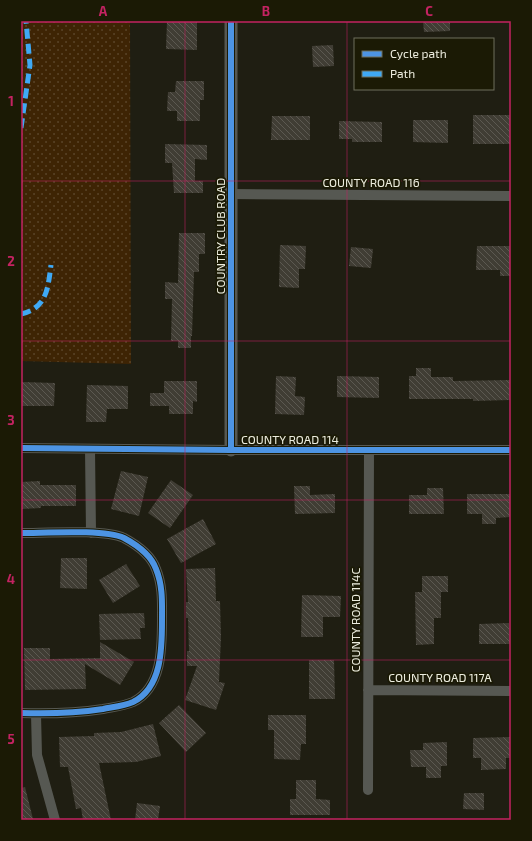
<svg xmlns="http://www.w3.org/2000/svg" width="532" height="841" font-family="'Exo 2',sans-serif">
<defs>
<pattern id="grass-dots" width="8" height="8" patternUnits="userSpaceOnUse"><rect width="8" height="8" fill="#3e2404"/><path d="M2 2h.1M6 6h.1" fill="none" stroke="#5a4428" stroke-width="1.8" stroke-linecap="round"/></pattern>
<pattern id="building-back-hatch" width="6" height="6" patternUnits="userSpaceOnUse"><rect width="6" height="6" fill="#403d34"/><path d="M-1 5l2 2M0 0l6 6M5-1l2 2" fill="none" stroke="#5c5951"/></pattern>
</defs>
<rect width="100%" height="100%" fill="#1f1e12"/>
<path fill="url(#grass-dots)" d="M 21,21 L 130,21 L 131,364 L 21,361 Z"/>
<path fill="url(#building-back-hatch)" d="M 167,21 L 197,21 L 197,50 L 166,49 Z
M 423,21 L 450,21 L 450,31 L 424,32 Z
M 333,45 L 334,66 L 313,67 L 312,46 Z
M 176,81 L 204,81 L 204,100 L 200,100 L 200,121 L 177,121 L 177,111 L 167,111 L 168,92 L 175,92 Z
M 473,115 L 511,115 L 511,144 L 473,144 Z
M 272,116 L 310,116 L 310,140 L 271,140 Z
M 413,120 L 448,120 L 448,143 L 413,142 Z
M 339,121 L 382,122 L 382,142 L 352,142 L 352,139 L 339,139 Z
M 165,144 L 207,145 L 207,160 L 195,159 L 195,181 L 203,181 L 203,193 L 174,193 L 172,163 L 165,163 Z
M 179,233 L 205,233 L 205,254 L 199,254 L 199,272 L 194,272 L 192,336 L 191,336 L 191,348 L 178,348 L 178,341 L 171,341 L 172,299 L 165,299 L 165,282 L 178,283 Z
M 280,245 L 306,246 L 305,269 L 299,269 L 299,288 L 279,287 Z
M 477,246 L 511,246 L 511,276 L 500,276 L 500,270 L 476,270 Z
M 351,247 L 373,249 L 371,268 L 349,266 Z
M 416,368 L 431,368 L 431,377 L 453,377 L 453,381 L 511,380 L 511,400 L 473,401 L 473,399 L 409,399 L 409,376 L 416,376 Z
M 276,376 L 296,377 L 295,396 L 305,397 L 304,415 L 275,414 Z
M 337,376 L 379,377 L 379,398 L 337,397 Z
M 164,381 L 197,381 L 197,402 L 193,401 L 193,414 L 169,414 L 169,406 L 150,406 L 150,393 L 164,393 Z
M 22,382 L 55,383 L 54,406 L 21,406 L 21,386 Z
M 87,385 L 128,386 L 128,409 L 107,409 L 106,422 L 86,422 Z
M 121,471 L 148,477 L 139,516 L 111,509 Z
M 171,480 L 193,495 L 170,528 L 148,513 Z
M 40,481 L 40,485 L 76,485 L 76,506 L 41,506 L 41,508 L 21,509 L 21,482 Z
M 294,486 L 310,486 L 310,495 L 335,494 L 335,513 L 295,514 Z
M 427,488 L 443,488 L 444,514 L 409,514 L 409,495 L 427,495 Z
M 467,494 L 511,494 L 511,517 L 496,518 L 496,524 L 482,524 L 482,514 L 467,514 Z
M 203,519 L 216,544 L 181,563 L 167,539 Z
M 61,558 L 87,558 L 87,589 L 60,588 Z
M 126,564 L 140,586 L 113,603 L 99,580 Z
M 215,568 L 216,601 L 220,601 L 221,637 L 219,682 L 225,683 L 216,710 L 185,700 L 197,666 L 187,666 L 187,651 L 189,651 L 188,618 L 186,618 L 186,602 L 188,602 L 186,569 Z
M 422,576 L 448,576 L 448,592 L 441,592 L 441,618 L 434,618 L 434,644 L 416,645 L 415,592 L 422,592 Z
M 302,595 L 341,596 L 340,617 L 323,617 L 323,637 L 301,637 Z
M 144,613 L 145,628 L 140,628 L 141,639 L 100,640 L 99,614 Z
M 509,623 L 510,644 L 479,644 L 479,624 Z
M 100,642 L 134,662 L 120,685 L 85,664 L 86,689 L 25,690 L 24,648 L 50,648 L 50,659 L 100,658 Z
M 309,660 L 334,660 L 335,699 L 309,699 Z
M 179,705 L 206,733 L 186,752 L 159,723 Z
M 268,715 L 306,715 L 306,744 L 301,744 L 300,760 L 274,759 L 274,730 L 268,730 Z
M 153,724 L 161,756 L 136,762 L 99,763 L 111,820 L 83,820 L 81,808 L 76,809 L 68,767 L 60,767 L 59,737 L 94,736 L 94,733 L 121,732 Z
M 511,737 L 511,758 L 506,758 L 506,769 L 481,770 L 481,758 L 473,758 L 473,738 Z
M 447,742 L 447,766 L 441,766 L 441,778 L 426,778 L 426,767 L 411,767 L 410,750 L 423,750 L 423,743 Z
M 296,780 L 316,780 L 316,799 L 330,800 L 330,815 L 290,815 L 290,799 L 296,799 Z
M 25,787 L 33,819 L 21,820 L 21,788 Z
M 464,793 L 484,793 L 484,810 L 463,809 Z
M 137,803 L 160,806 L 158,820 L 135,820 Z"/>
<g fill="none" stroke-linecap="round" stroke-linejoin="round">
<path stroke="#565852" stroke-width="10" d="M 230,194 L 511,196
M 21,448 L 231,450 L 511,450
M 90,449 L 91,533
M 21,533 C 45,533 104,529 124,538 C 137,545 151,555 156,569 C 163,586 162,603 162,620 C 162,648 162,688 133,702 C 124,706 113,707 103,709 C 76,713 48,714 21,713
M 368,690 L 511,691
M 36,714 L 37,755 L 55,820
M 368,790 L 369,450"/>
<path stroke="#565852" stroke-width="13" d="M 231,450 L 231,21"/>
<path stroke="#3fa9f5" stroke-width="5" stroke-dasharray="10 5" stroke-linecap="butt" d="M 21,128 L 30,65 L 26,21
M 21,314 C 47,308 48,288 51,265"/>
<g stroke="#1b1a05" stroke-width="8">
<path id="cycleway" d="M 21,448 L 231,450 L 511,450
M 231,450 L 231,21
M 21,533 C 45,533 104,529 124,538 C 137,545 151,555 156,569 C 163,586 162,603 162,620 C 162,648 162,688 133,702 C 124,706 113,707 103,709 C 76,713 48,714 21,713"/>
</g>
<use href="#cycleway" stroke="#4d94e3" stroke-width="6"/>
</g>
<path fill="none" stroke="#c42362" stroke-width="1" stroke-opacity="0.55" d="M 185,21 L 185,820M 347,21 L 347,820M 21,181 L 511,181M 21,341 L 511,341M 21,500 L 511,500M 21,660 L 511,660"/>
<g text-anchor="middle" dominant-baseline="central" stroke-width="3.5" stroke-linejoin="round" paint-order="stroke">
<g font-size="12" fill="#ededdf" stroke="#1b1a05">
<text x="371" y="182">COUNTY ROAD 116</text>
<text transform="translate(220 236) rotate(-90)">COUNTRY CLUB ROAD</text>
<text x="290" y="439">COUNTY ROAD 114</text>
<text transform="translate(355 620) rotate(-90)">COUNTY ROAD 114C</text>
<text x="440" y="677">COUNTY ROAD 117A</text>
</g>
</g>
<rect width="532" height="841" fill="none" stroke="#1b1a05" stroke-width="44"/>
<rect x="354" y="38" width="140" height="52" fill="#1b1a05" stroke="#6f6e5c"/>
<rect x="362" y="51" width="20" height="6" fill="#4d94e3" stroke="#6f6e5c"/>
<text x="390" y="58" font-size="12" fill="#ededdf">Cycle path</text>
<rect x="362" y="71" width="20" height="6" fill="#3fa9f5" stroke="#6f6e5c"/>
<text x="390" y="78" font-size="12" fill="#ededdf">Path</text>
<rect x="22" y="22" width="488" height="797" fill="none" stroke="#c42362" stroke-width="1.5"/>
<g font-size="13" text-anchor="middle" font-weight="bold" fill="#c42362">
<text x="103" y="16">A</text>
<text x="266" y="16">B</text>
<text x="429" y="16">C</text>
<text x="11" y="106">1</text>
<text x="11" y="266">2</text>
<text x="11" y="425">3</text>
<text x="11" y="584">4</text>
<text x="11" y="744">5</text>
</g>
</svg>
